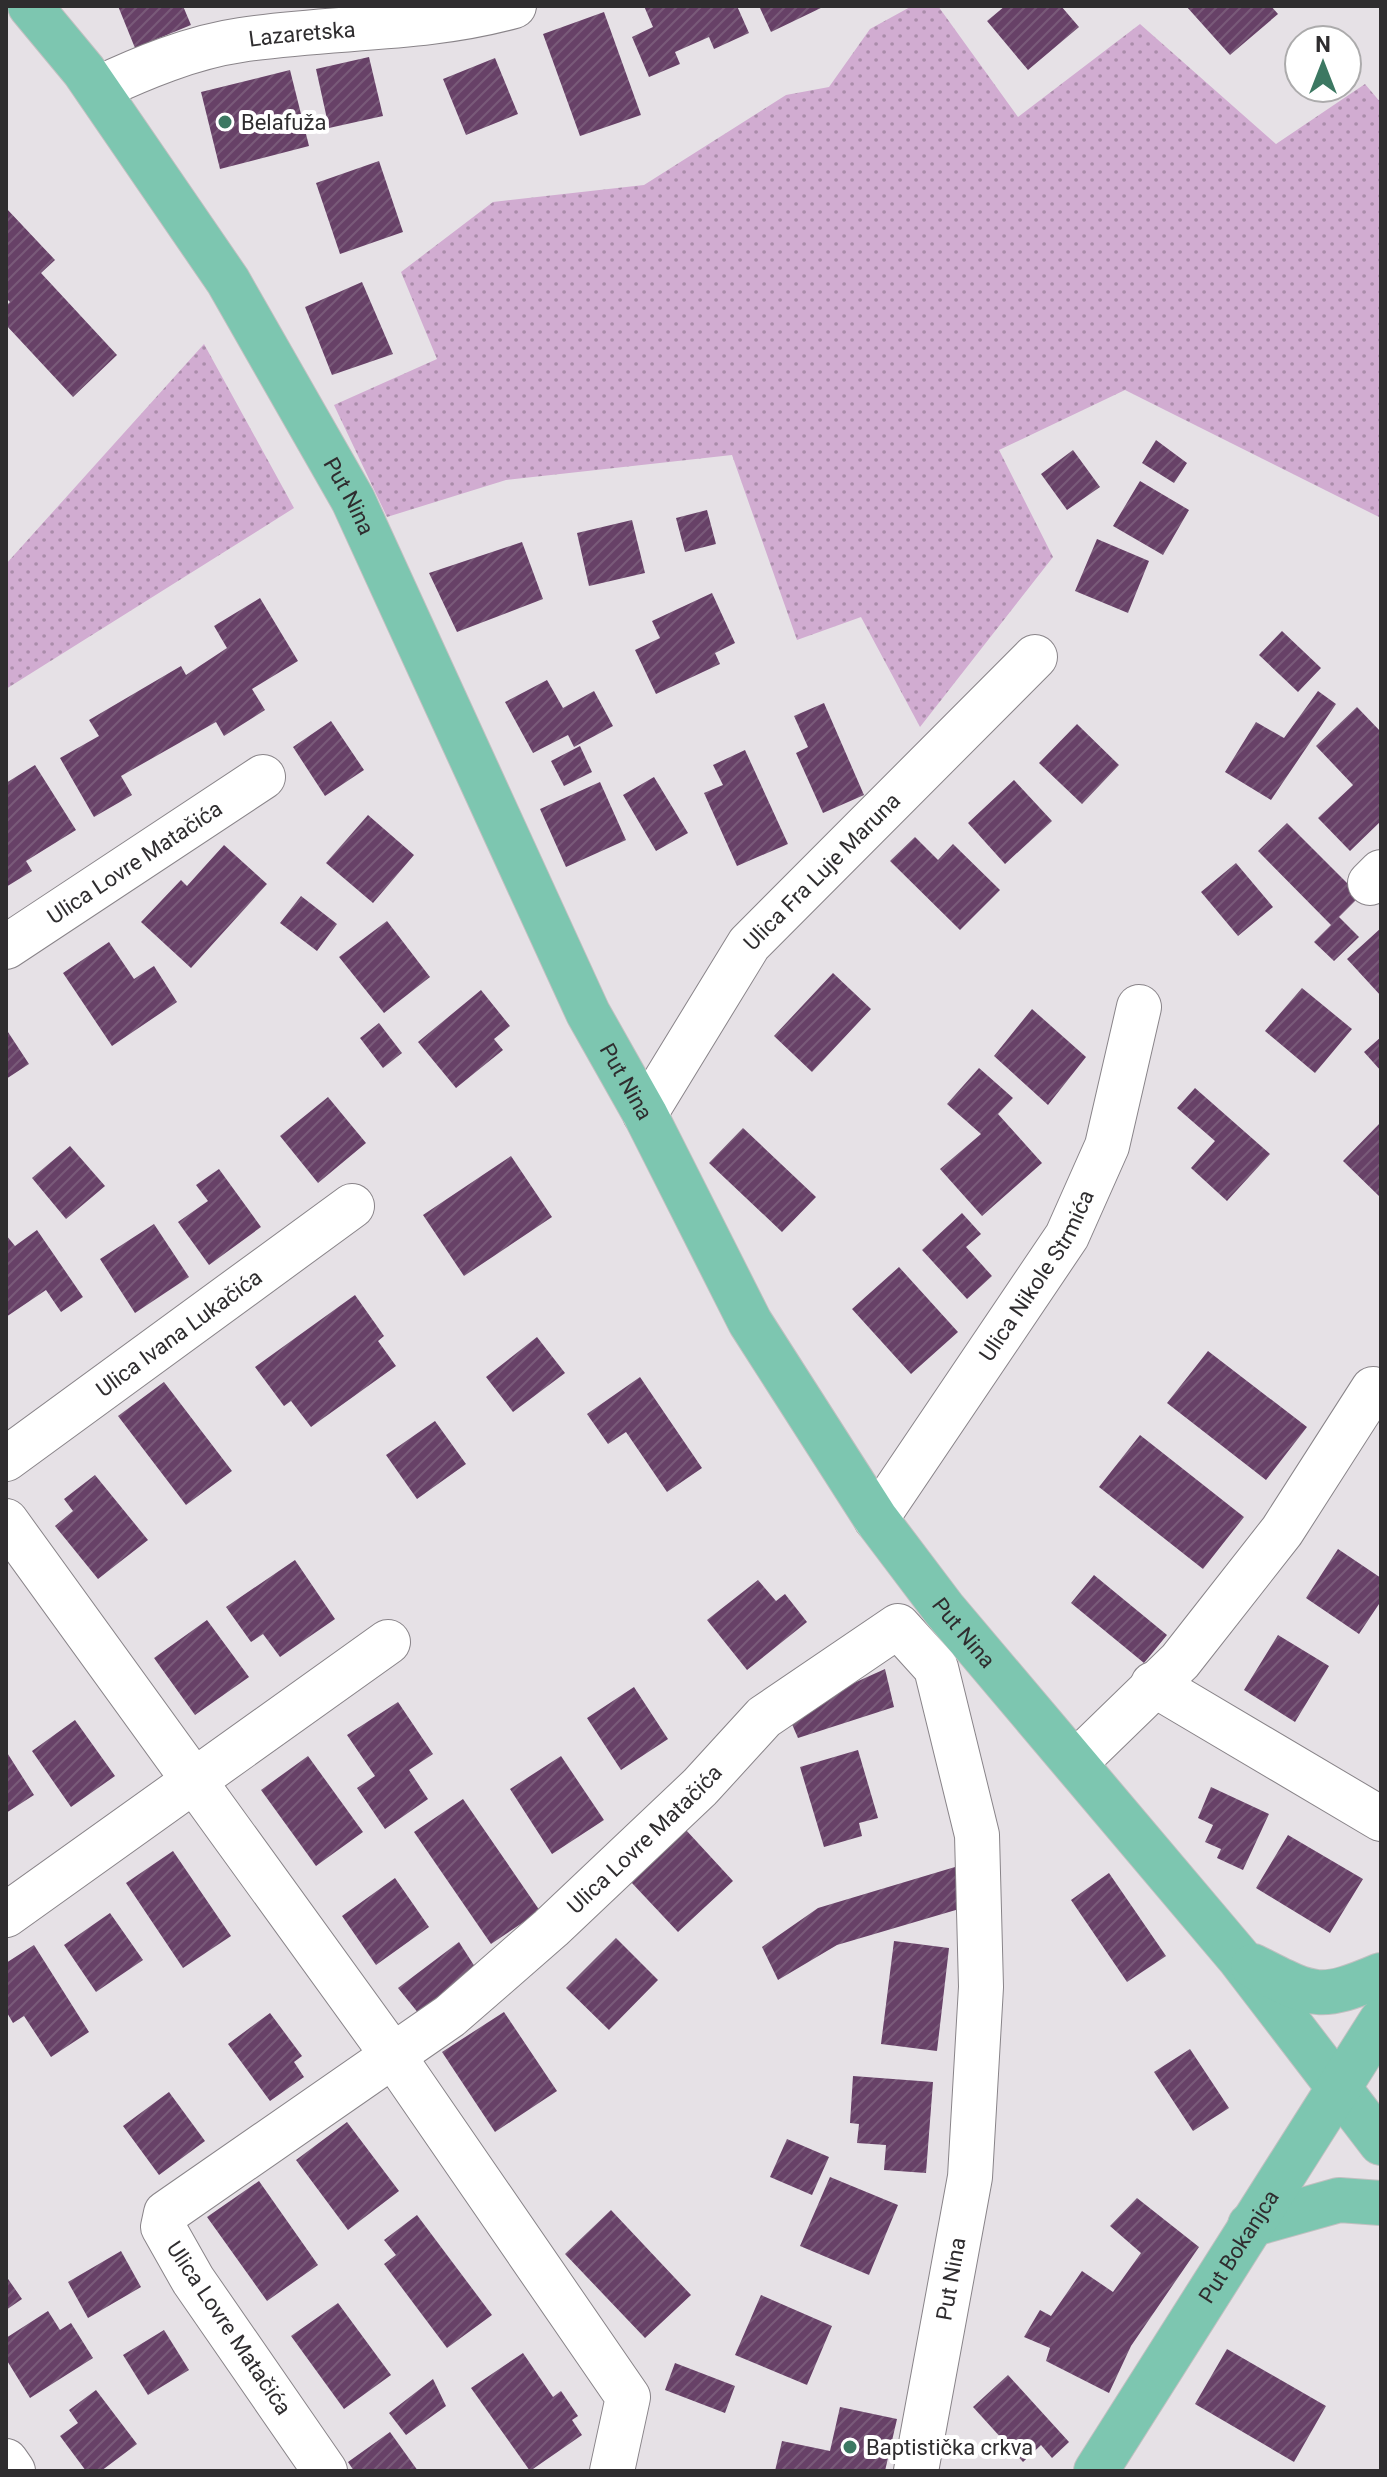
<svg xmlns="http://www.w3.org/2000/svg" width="1387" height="2477" font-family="Roboto,sans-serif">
<defs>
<pattern id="grass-dots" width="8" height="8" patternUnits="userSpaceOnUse" patternTransform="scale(2)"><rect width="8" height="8" fill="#d1acd1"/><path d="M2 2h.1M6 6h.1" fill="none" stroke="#aa8caa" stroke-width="1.8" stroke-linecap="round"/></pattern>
<pattern id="building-hatch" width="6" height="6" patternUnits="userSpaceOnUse" patternTransform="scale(2)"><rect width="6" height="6" fill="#674167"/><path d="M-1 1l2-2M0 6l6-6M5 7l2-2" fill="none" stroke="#795a79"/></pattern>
</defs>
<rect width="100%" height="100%" fill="#e6e1e6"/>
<path fill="url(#grass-dots)" d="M 912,6 L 938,6 L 1018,117 L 1140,24 L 1276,144 L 1365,84 L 1381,103 L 1381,518 L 1125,390 L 999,450 L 1053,557 L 920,727 L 861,617 L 797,640 L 732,455 L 506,480 L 387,517 L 334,405 L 437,359 L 401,272 L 493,202 L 644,185 L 786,95 L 829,87 L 870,29 Z
M 204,344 L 294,508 L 6,689 L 6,564 Z"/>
<path fill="url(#building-hatch)" d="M 118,6 L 183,6 L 191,25 L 135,48 Z
M 644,6 L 737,6 L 749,33 L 714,49 L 709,37 L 675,52 L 680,64 L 649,77 L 632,37 L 653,27 Z
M 759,6 L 825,6 L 771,32 Z
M 1005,6 L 1061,6 L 1079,27 L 1028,70 L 987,21 Z
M 1186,6 L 1271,6 L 1278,14 L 1230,55 Z
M 604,12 L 641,115 L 580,136 L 543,34 Z
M 369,57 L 383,116 L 329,128 L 316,69 Z
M 495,58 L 518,114 L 466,135 L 443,79 Z
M 290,70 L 309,146 L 220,169 L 201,92 Z
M 379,161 L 403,232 L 340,254 L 316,183 Z
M 6,208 L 55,260 L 41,273 L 117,355 L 73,397 L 6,325 L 6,306 L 10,302 L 6,298 Z
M 362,282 L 393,354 L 332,375 L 305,307 Z
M 1156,440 L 1187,463 L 1174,483 L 1142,463 Z
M 1073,450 L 1100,487 L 1067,510 L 1041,474 Z
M 1140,481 L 1189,510 L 1163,555 L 1113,526 Z
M 707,510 L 716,544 L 685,552 L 676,518 Z
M 632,520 L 645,573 L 589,586 L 577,533 Z
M 1097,539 L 1149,561 L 1128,613 L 1075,591 Z
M 522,542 L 543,599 L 457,632 L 429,573 Z
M 712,593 L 735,643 L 715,653 L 720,664 L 656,694 L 635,650 L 660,638 L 652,621 Z
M 260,598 L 298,661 L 252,689 L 265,710 L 224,736 L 216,722 L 121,776 L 132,795 L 94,817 L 60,758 L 99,736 L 89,720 L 181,666 L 186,675 L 227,648 L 214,626 Z
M 1282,631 L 1321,668 L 1298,692 L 1259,655 Z
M 547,680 L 563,708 L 594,691 L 613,726 L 574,747 L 568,735 L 533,753 L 505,702 Z
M 1318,691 L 1336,704 L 1271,800 L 1225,772 L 1256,722 L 1284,738 Z
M 824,703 L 864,795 L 823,813 L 796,753 L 808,747 L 794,716 Z
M 1357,707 L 1381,732 L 1381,821 L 1350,851 L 1318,818 L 1353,785 L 1316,746 Z
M 331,721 L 364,770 L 325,796 L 293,747 Z
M 1077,724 L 1119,765 L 1082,804 L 1039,763 Z
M 580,746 L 592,772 L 564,786 L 551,761 Z
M 745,750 L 788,844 L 737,866 L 704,793 L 723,785 L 713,765 Z
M 35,765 L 76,830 L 26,861 L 32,871 L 6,887 L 6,783 Z
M 654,777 L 688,833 L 656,851 L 623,795 Z
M 1014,780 L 1052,821 L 1005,864 L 968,823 Z
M 600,782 L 626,840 L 566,867 L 540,809 Z
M 368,815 L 414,855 L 373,903 L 326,863 Z
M 1287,823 L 1360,896 L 1339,917 L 1359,937 L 1334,961 L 1314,942 L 1331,925 L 1258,851 Z
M 915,837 L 938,860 L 953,844 L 1000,890 L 960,930 L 890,861 Z
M 224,845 L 267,884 L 191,968 L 141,922 L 181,880 L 187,886 Z
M 1236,863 L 1273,907 L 1238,936 L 1201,892 Z
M 301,896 L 337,924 L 317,951 L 280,923 Z
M 387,921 L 430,977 L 384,1013 L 339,957 Z
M 1381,928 L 1381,996 L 1347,959 Z
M 109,942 L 134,979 L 154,966 L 177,1002 L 112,1046 L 63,973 Z
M 833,973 L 871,1009 L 812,1072 L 774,1036 Z
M 1302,988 L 1352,1029 L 1315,1073 L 1265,1031 Z
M 481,990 L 510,1026 L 494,1039 L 503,1050 L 456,1088 L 418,1042 Z
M 1032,1009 L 1086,1057 L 1048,1105 L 994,1056 Z
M 379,1023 L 402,1053 L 383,1068 L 360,1038 Z
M 6,1029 L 29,1064 L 6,1079 Z
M 1381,1037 L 1381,1071 L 1364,1052 Z
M 979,1068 L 1013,1098 L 998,1114 L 1042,1163 L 982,1216 L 940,1169 L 981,1134 L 947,1104 Z
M 1195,1088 L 1270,1154 L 1227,1201 L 1191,1168 L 1215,1141 L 1177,1108 Z
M 328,1097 L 366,1143 L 318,1183 L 280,1136 Z
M 1381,1122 L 1381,1198 L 1343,1161 Z
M 743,1128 L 816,1197 L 782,1232 L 709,1163 Z
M 70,1146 L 105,1186 L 66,1219 L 32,1178 Z
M 511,1156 L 552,1217 L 464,1276 L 423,1215 Z
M 219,1169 L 261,1227 L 209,1265 L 178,1222 L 208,1201 L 196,1185 Z
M 962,1213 L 981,1234 L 966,1247 L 992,1276 L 967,1299 L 922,1250 Z
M 154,1224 L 189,1277 L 135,1313 L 100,1259 Z
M 37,1230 L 83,1297 L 61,1312 L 46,1290 L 6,1317 L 6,1235 L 15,1246 Z
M 899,1267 L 958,1332 L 911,1374 L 852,1309 Z
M 355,1295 L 384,1336 L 378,1341 L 396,1366 L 311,1427 L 291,1401 L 284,1406 L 255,1367 Z
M 537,1337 L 565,1373 L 513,1412 L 486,1377 Z
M 1208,1351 L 1307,1427 L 1266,1480 L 1167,1403 Z
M 640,1377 L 702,1468 L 667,1492 L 626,1432 L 608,1444 L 587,1414 Z
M 164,1382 L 232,1471 L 186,1505 L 118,1416 Z
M 435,1421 L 466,1464 L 417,1499 L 386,1455 Z
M 1140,1435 L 1244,1517 L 1203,1569 L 1099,1487 Z
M 95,1475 L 148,1540 L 98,1579 L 55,1526 L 73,1511 L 64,1499 Z
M 1338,1549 L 1381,1578 L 1381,1601 L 1359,1634 L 1306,1598 Z
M 295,1560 L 335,1619 L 280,1657 L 263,1634 L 251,1642 L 226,1607 Z
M 1094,1575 L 1167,1635 L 1144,1663 L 1071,1603 Z
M 758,1580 L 776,1601 L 785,1594 L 807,1622 L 747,1670 L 707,1620 Z
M 207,1620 L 249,1677 L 195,1715 L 154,1658 Z
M 1278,1635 L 1329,1666 L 1295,1722 L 1244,1690 Z
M 885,1669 L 894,1707 L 798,1738 L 787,1713 Z
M 634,1687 L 668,1739 L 621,1770 L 587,1718 Z
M 398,1702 L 433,1754 L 409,1770 L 428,1799 L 385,1829 L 357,1788 L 375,1776 L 347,1735 Z
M 75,1720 L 115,1776 L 71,1807 L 32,1751 Z
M 858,1750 L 878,1818 L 859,1823 L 862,1836 L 824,1847 L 800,1767 Z
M 6,1751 L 34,1795 L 6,1813 Z
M 308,1756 L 363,1832 L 316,1866 L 261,1790 Z
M 561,1756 L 604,1820 L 552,1854 L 510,1789 Z
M 1211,1787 L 1269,1814 L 1243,1870 L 1217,1858 L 1221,1849 L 1205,1842 L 1213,1825 L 1198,1818 Z
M 463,1799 L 540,1911 L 491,1944 L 414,1832 Z
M 686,1830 L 733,1881 L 678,1932 L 631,1882 Z
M 1288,1835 L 1363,1879 L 1330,1933 L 1256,1888 Z
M 173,1851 L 231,1936 L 183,1968 L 126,1883 Z
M 955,1867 L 966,1907 L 837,1945 L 778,1980 L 762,1947 L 818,1908 Z
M 1109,1873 L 1166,1956 L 1127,1982 L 1071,1900 Z
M 395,1878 L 429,1927 L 376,1965 L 342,1916 Z
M 110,1913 L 143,1960 L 96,1992 L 64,1945 Z
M 616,1938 L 658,1980 L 609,2030 L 566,1988 Z
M 894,1941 L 949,1948 L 937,2051 L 881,2044 Z
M 459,1942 L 477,1970 L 419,2014 L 398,1988 Z
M 34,1945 L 89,2032 L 51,2057 L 24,2016 L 13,2023 L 6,2011 L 6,1963 Z
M 504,2012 L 557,2091 L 495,2132 L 442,2052 Z
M 270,2013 L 302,2056 L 294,2062 L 304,2077 L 270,2101 L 228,2044 Z
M 1190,2049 L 1229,2108 L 1193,2131 L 1154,2072 Z
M 853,2076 L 933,2082 L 926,2173 L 884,2170 L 886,2145 L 857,2143 L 859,2124 L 850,2123 Z
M 169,2092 L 205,2141 L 159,2175 L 123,2126 Z
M 347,2122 L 399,2191 L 348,2230 L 296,2160 Z
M 787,2139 L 829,2157 L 812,2195 L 770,2177 Z
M 830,2177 L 898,2205 L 869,2275 L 800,2246 Z
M 259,2181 L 318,2265 L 267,2301 L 207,2217 Z
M 1137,2198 L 1199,2247 L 1131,2346 L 1109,2393 L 1046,2361 L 1050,2348 L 1024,2337 L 1040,2310 L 1051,2316 L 1082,2271 L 1113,2292 L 1141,2253 L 1110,2226 Z
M 611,2210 L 691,2295 L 645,2338 L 565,2254 Z
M 417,2215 L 492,2315 L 447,2348 L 384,2264 L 396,2255 L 384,2240 Z
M 121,2251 L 141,2287 L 88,2318 L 68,2282 Z
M 6,2276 L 22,2299 L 6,2310 Z
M 761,2295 L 832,2326 L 807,2385 L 735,2355 Z
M 338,2303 L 391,2375 L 344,2409 L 291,2336 Z
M 48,2311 L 60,2330 L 71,2323 L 93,2358 L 30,2398 L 6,2359 L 6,2338 Z
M 164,2330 L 189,2370 L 148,2395 L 123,2355 Z
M 1227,2349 L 1326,2406 L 1294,2462 L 1195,2404 Z
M 523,2353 L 553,2397 L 561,2391 L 578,2416 L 572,2420 L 582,2435 L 530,2471 L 471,2388 Z
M 675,2363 L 735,2386 L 725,2413 L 665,2390 Z
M 1008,2375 L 1069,2442 L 1052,2458 L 1041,2445 L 1023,2462 L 973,2407 Z
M 433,2379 L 446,2406 L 406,2435 L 389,2413 Z
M 96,2390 L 137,2444 L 101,2471 L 86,2471 L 60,2436 L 78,2423 L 69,2410 Z
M 840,2407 L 897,2419 L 885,2471 L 775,2471 L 782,2441 L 830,2451 Z
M 390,2432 L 418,2471 L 354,2471 L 348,2462 Z"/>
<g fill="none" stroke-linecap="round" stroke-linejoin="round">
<g stroke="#898489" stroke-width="46">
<g id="minor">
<path id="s1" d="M 97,89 C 142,68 192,47 241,40 C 332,26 425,31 514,6"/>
<path d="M 1370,883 L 1381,872"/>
<path id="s2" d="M 6,947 L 263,777"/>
<path id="s3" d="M 645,1114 L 749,944 L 1035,657"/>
<path id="s4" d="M 6,1459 L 352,1206"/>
<path id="s5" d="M 876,1519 L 1067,1236 L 1107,1146 L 1139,1007"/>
<path d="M 6,1521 L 394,2057 L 628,2397 L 612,2471"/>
<path d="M 1153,1684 L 1381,1819"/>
<path d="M 1076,1762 L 1180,1661 L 1282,1531 L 1373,1389"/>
<path d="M 6,1915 L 388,1642"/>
<path d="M 6,2461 L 13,2471"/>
<path id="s6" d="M 325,2471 L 193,2280 L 163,2227 L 166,2213 L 450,2016 L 551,1928 L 700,1787 L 764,1717 L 898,1626 L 936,1668 L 977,1835 L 981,1987 L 970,2177 L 916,2471"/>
</g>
</g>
<g stroke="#c1c0c1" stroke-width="46">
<g id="major">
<path id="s7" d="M 30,6 L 84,71 L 228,281 L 353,500 L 588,1013 L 645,1114 L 750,1322 L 876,1519 L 944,1609 L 1240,1959 L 1381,2143"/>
<path d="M 1253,1966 C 1312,1996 1318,2002 1381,1975"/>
<path d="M 1250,2225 L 1339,2200 L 1381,2203"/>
<path id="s8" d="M 1096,2471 L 1381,2021"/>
</g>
</g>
<use href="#minor" stroke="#fff" stroke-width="44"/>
<use href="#major" stroke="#7dc6b0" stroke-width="44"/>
</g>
<g fill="#3c7862" stroke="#fff" stroke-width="3">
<circle cx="225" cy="122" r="8"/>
<circle cx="850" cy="2447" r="8"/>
</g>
<g text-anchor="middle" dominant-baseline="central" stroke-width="8" stroke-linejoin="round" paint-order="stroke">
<g font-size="22" fill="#2f2d2f" stroke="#fff">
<text stroke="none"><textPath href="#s1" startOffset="214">Lazaretska</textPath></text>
<text stroke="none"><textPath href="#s7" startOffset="586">Put Nina</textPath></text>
<text stroke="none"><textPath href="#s2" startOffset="154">Ulica Lovre Matačića</textPath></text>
<text stroke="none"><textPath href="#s3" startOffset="302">Ulica Fra Luje Maruna</textPath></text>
<text stroke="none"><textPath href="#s7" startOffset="1234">Put Nina</textPath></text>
<text stroke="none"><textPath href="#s5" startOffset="292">Ulica Nikole Strmića</textPath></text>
<text stroke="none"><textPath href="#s4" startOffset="214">Ulica Ivana Lukačića</textPath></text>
<text stroke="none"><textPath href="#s7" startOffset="1882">Put Nina</textPath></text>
<text stroke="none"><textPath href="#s6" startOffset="916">Ulica Lovre Matačića</textPath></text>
<text stroke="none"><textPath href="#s8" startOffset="266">Put Bokanjca</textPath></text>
<text transform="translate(951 2279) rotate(-80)">Put Nina</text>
<text transform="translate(229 2328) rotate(56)">Ulica Lovre Matačića</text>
</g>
<g font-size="22" fill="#2f2d2f" stroke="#fff" text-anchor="start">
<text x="241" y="122">Belafuža</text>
<text x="866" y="2447">Baptistička crkva</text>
</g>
</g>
<rect width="1387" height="2477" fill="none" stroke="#2f2d2f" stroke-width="16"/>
<g transform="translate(1323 64)"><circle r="38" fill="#ffffff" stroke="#acabac" stroke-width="2"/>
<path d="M0-6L14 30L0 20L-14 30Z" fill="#3c7862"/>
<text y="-12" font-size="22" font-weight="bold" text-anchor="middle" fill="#2f2d2f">N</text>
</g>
</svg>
